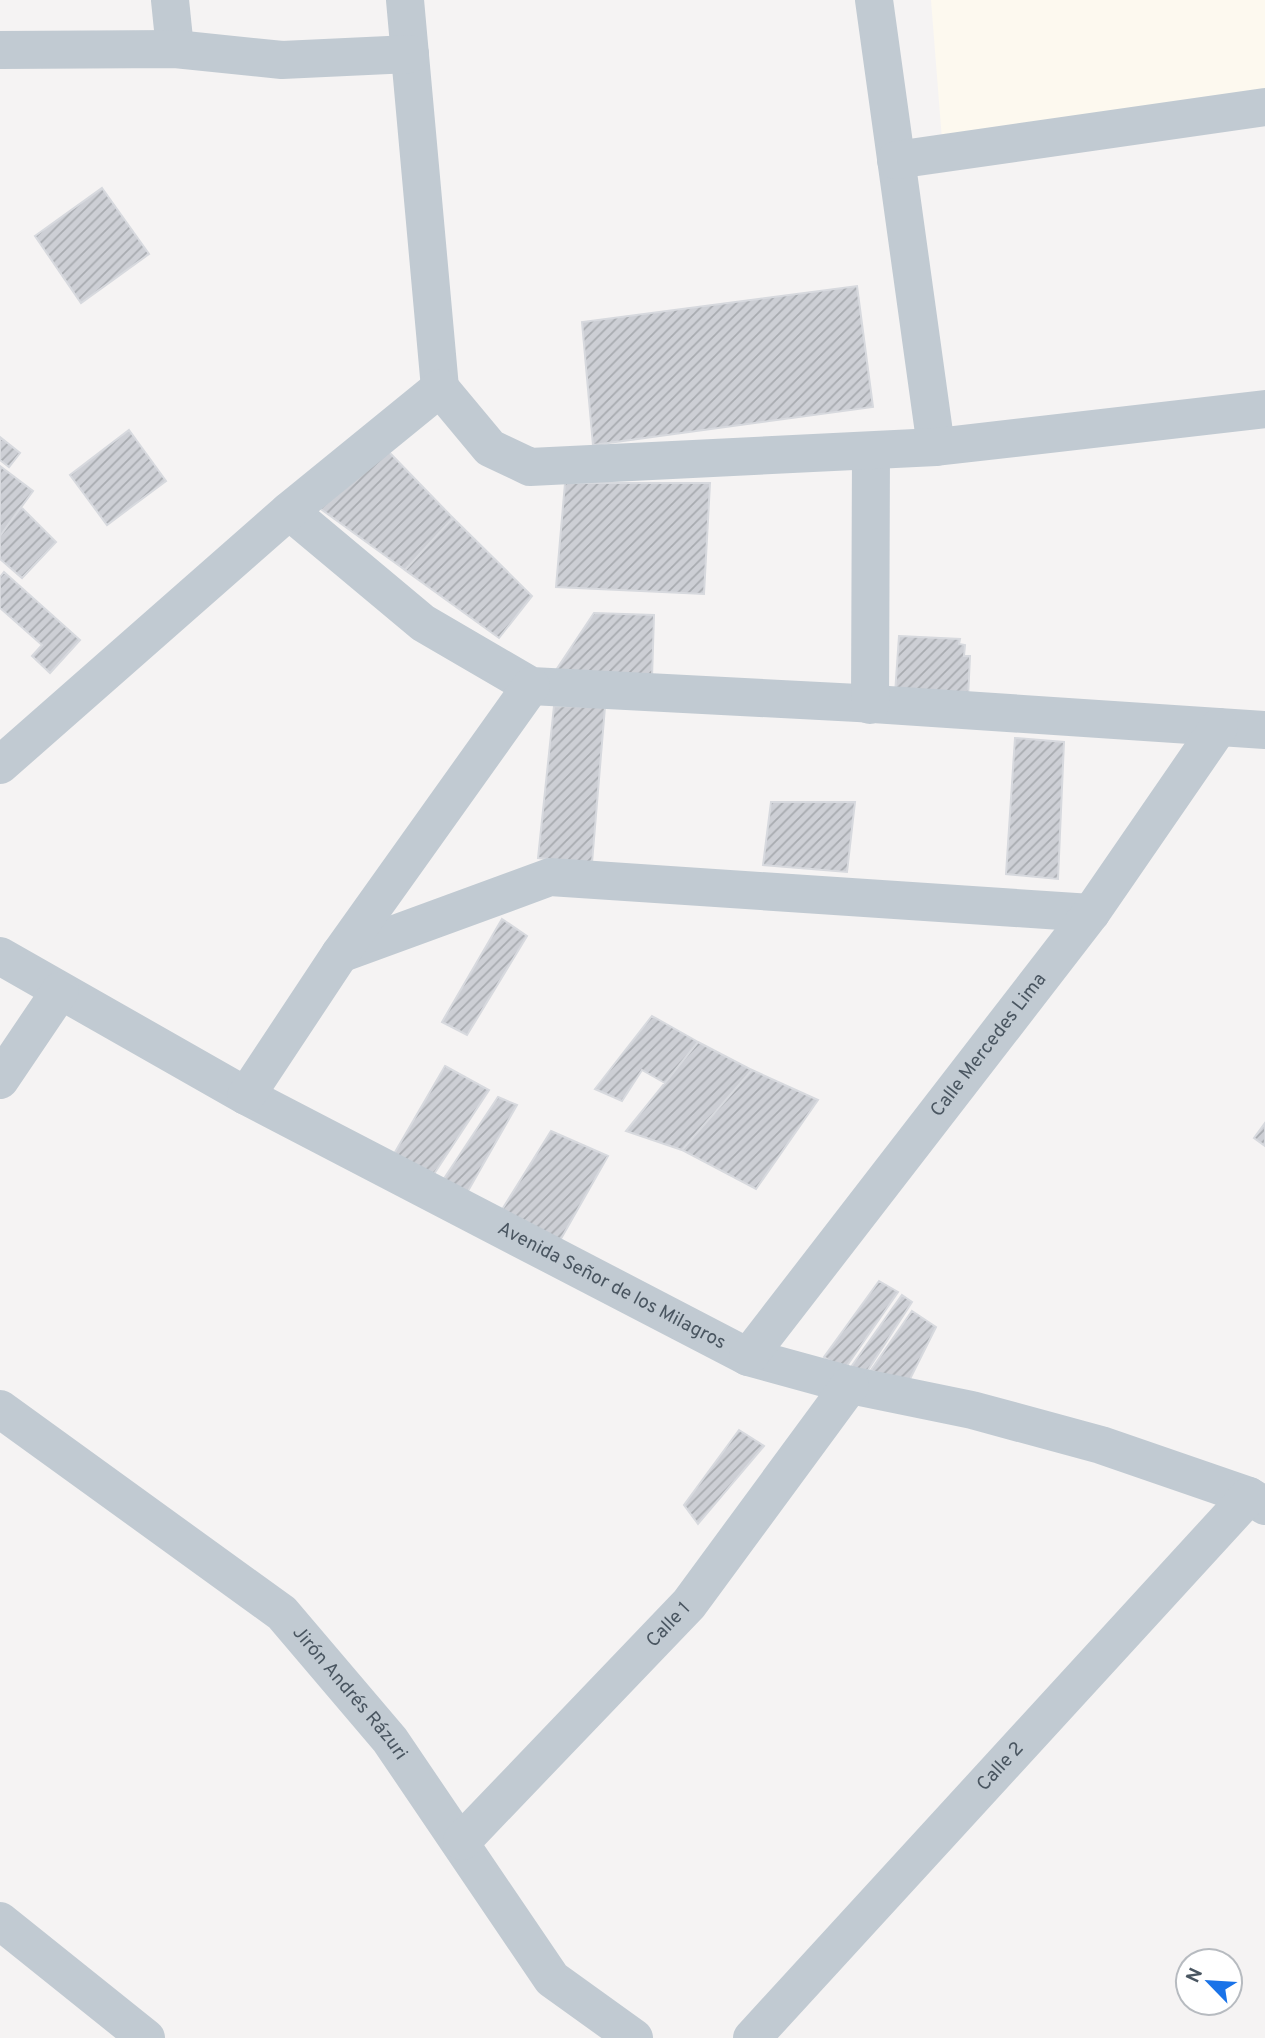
<svg xmlns="http://www.w3.org/2000/svg" width="1265" height="2038" font-family="Overpass,sans-serif">
<defs>
<pattern id="building-hatch" width="6" height="6" patternUnits="userSpaceOnUse" patternTransform="scale(1.75)"><rect width="6" height="6" fill="#cdcfd5"/><path d="M-1 1l2-2M0 6l6-6M5 7l2-2" fill="none" stroke="#a8abb0"/></pattern>
</defs>
<rect width="100%" height="100%" fill="#f5f3f3"/>
<path fill="#fdf9ef" d="M 931,0 L 1265,0 L 1265,91 L 942,140 Z"/>
<path fill="url(#building-hatch)" stroke="#d7d9de" stroke-width="2" d="M 102,188 L 149,254 L 81,303 L 35,236 Z
M 857,286 L 873,407 L 593,445 L 582,322 Z
M 129,430 L 166,481 L 107,525 L 70,475 Z
M 0,437 L 20,453 L 9,467 L 0,460 Z
M 386,449 L 453,518 L 405,570 L 318,507 Z
M 0,466 L 33,491 L 0,536 Z
M 565,483 L 710,483 L 704,594 L 556,587 Z
M 21,507 L 56,542 L 22,578 L 0,559 L 0,536 Z
M 453,518 L 532,596 L 499,638 L 405,570 Z
M 4,572 L 80,640 L 50,673 L 32,656 L 42,645 L 0,608 L 0,577 Z
M 594,613 L 654,615 L 652,678 L 552,676 Z
M 899,636 L 960,639 L 959,644 L 965,645 L 964,656 L 970,656 L 968,698 L 895,694 Z
M 554,706 L 605,707 L 592,863 L 538,858 Z
M 1015,738 L 1064,742 L 1058,879 L 1006,874 Z
M 771,802 L 855,802 L 847,872 L 763,865 Z
M 502,919 L 527,936 L 467,1035 L 442,1022 Z
M 652,1016 L 698,1042 L 665,1083 L 642,1070 L 622,1101 L 595,1089 Z
M 698,1042 L 752,1070 L 682,1150 L 626,1131 Z
M 445,1066 L 489,1090 L 432,1177 L 391,1159 Z
M 752,1070 L 818,1100 L 756,1189 L 682,1150 Z
M 498,1097 L 517,1105 L 464,1198 L 439,1186 Z
M 1265,1123 L 1265,1146 L 1254,1138 Z
M 551,1131 L 608,1156 L 558,1244 L 498,1216 Z
M 879,1281 L 898,1292 L 844,1370 L 824,1357 Z
M 902,1295 L 912,1302 L 864,1376 L 851,1367 Z
M 912,1311 L 936,1327 L 906,1387 L 871,1370 Z
M 739,1430 L 764,1446 L 698,1524 L 684,1505 Z"/>
<g fill="none" stroke-linecap="round" stroke-linejoin="round">
<g stroke="#c1cad2" stroke-width="38">
<path d="M 170,0 L 175,49"/>
<path d="M 405,0 L 440,388"/>
<path d="M 874,0 L 936,447"/>
<path d="M 0,50 L 175,49 L 282,60 L 410,54"/>
<path d="M 896,160 L 1265,107"/>
<path d="M 289,511 L 423,623 L 531,686 L 858,703 L 1265,730"/>
<path d="M 870,705 L 871,452"/>
<path d="M 0,765 L 289,511 L 440,388 L 490,448 L 530,467 L 936,447 L 1265,409"/>
<path d="M 340,954 L 550,877 L 1091,913"/>
<path id="s1" d="M 0,956 L 246,1096 L 748,1357 L 850,1385 L 972,1410 L 1101,1445 L 1249,1496 L 1265,1506"/>
<path d="M 0,1080 L 60,991"/>
<path d="M 246,1096 L 340,954 L 531,686"/>
<path id="s2" d="M 748,1357 L 1091,913 L 1219,727"/>
<path id="s3" d="M 0,1409 L 282,1613 L 390,1740 L 552,1979 L 634,2038"/>
<path id="s4" d="M 462,1841 L 689,1604 L 850,1385"/>
<path d="M 0,1921 L 146,2038"/>
<path id="s5" d="M 752,2038 L 1249,1496"/>
</g>
</g>
<g text-anchor="middle" dominant-baseline="central" stroke-width="6" stroke-linejoin="round" paint-order="stroke">
<g font-size="19" fill="#4a5661" stroke="#fff">
<text stroke="none"><textPath href="#s2" startOffset="394">Calle Mercedes Lima</textPath></text>
<text stroke="none"><textPath href="#s1" startOffset="695">Avenida Señor de los Milagros</textPath></text>
<text stroke="none"><textPath href="#s4" startOffset="299">Calle 1</textPath></text>
<text stroke="none"><textPath href="#s3" startOffset="453">Jirón Andrés Rázuri</textPath></text>
<text stroke="none"><textPath href="#s5" startOffset="368">Calle 2</textPath></text>
</g>
</g>
<g transform="translate(1209 1982) rotate(295)"><circle r="33" fill="#ffffff" stroke="#b7bbc0" stroke-width="2"/>
<path d="M0-5L12 26L0 18L-12 26Z" fill="#1a73e8"/>
<text y="-10" font-size="19" font-weight="bold" text-anchor="middle" fill="#4a5661">N</text>
</g>
</svg>
